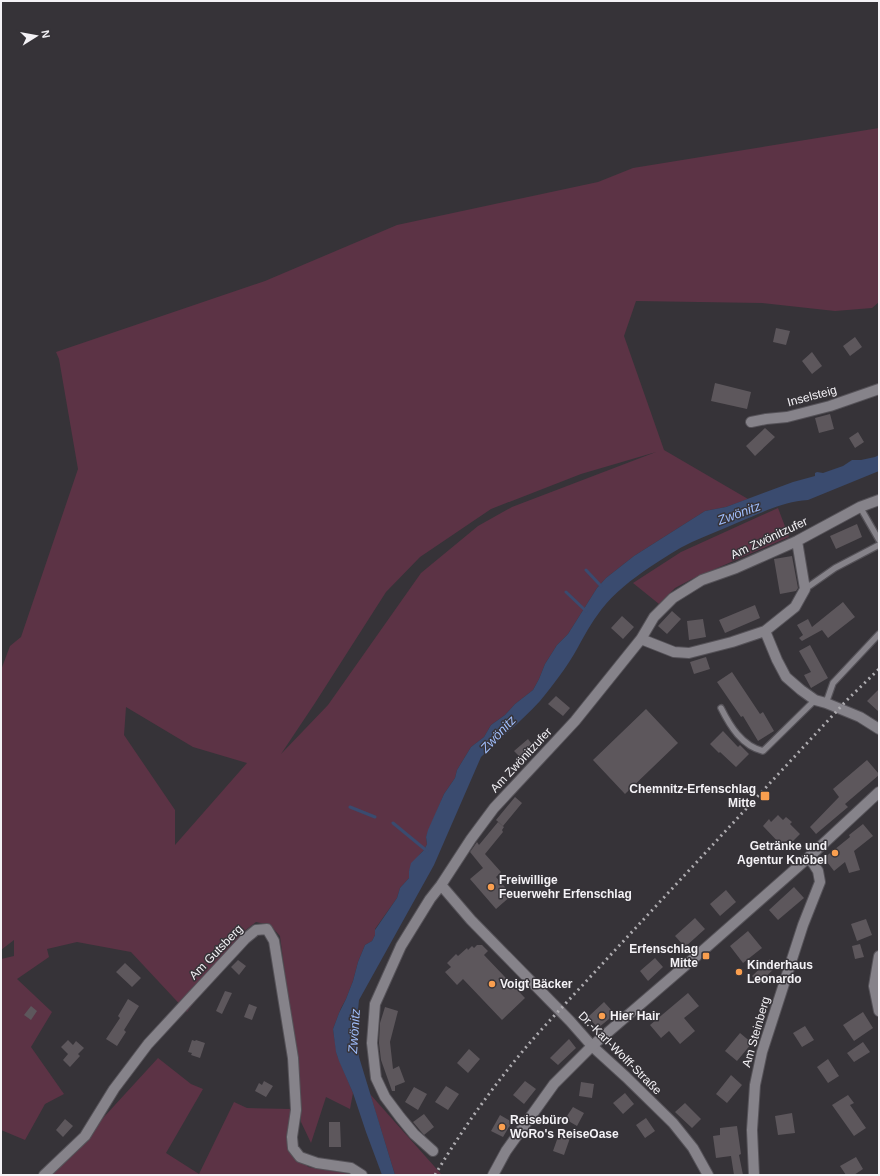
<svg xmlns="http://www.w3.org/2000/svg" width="880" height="1176" font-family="Helvetica,sans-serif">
<rect width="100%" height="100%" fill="#363338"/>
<path fill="#5c3345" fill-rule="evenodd" d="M 879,128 L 879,302 L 872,308 L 835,311 L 762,303 L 636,301 L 624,336 L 664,450 L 748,499 L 726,507 L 705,511 L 634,556 L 606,578 L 597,588 L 568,634 L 557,645 L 545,664 L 539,679 L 533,690 L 515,704 L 505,715 L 491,725 L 484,737 L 471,747 L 457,770 L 455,778 L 444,794 L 426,837 L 427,844 L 424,850 L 420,854 L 409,871 L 409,878 L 400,888 L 397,898 L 375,929 L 375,935 L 372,941 L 365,945 L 358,962 L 353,981 L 346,999 L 341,1008 L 333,1029 L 337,1055 L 353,1093 L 350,1109 L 326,1097 L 311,1143 L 301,1122 L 301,1097 L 280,936 L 270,925 L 256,922 L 243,932 L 187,1012 L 131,952 L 77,942 L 47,949 L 49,957 L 17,979 L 52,1012 L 31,1047 L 64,1094 L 45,1104 L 25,1140 L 1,1130 L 1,959 L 14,956 L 14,940 L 1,950 L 1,670 L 10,646 L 21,637 L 78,469 L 59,359 L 56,352 L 265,281 L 397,225 L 598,182 L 633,168 ZM 656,452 L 512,507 L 478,526 L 421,573 L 328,705 L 281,754 L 315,703 L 386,592 L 420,557 L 491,509 L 581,474 ZM 126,707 L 193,747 L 247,763 L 175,845 L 175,810 L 124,735 Z
M 778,508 L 789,537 L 692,579 L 675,588 L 659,604 L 633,583 L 681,552 Z
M 158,1058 L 191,1084 L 203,1089 L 166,1153 L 199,1174 L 234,1102 L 247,1108 L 291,1109 L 293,1142 L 308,1167 L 356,1175 L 47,1175 L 81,1142 Z
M 370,1094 L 442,1175 L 395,1175 Z"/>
<path fill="#3a4b6f" d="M 879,455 L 879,471 L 808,500 C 782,502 763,512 739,522 C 724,529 707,535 692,542 C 677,549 664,558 650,567 C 631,580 615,592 601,610 C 591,623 584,636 577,649 C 567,667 553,685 540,701 C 522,721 500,738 481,757 L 434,865 L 359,1000 L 356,1030 L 359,1057 L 395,1175 L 382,1175 L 366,1132 L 353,1093 L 339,1061 L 336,1052 L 333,1029 L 339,1013 L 346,999 L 353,981 L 358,962 L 365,945 L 372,941 L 375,935 L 375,930 L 397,898 L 400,888 L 409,878 L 409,871 L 411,863 L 424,850 L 427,844 L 426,837 L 428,830 L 444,794 L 455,778 L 457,770 L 471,747 L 484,737 L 491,725 L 505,715 L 515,704 L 533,690 L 539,679 L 545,664 L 557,645 L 568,634 L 597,588 L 606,578 L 634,556 L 705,511 L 726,507 L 793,482 L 815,476 L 815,473 L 817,472 L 823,473 L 843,466 L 852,460 L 861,460 L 875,457 Z"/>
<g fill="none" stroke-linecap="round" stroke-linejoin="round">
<path stroke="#3a4b6f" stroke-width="3" d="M 586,570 L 601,586
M 566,592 L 586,611
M 350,807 L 375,817
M 393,823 L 427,851"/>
</g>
<path fill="#5d575c" d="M 776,328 L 790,331 L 786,345 L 773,342 Z
M 855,337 L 862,347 L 850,356 L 843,346 Z
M 812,352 L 822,366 L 812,374 L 802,361 Z
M 715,383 L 751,392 L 747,409 L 711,401 Z
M 830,414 L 834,429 L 819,433 L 815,418 Z
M 765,428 L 775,437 L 755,456 L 746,446 Z
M 858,432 L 864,442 L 855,448 L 849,438 Z
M 857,524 L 862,537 L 836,549 L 830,536 Z
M 792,556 L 798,588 L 796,591 L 780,594 L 774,559 Z
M 843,602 L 855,617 L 828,638 L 822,630 L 802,641 L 799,638 L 803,635 L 797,625 L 808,619 L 812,627 Z
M 755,605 L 760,618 L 725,633 L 719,620 Z
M 672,611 L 681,619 L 667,634 L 658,626 Z
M 622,616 L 634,627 L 623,639 L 611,628 Z
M 703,619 L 706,637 L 689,640 L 687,621 Z
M 810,645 L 828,678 L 811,688 L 804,675 L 811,672 L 799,651 Z
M 706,657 L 710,669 L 694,674 L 690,662 Z
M 732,672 L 760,714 L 763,712 L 774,731 L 758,741 L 743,716 L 741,717 L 717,682 Z
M 879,689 L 879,712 L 867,701 Z
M 556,696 L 570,708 L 563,716 L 548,704 Z
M 646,709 L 678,743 L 625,794 L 593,760 Z
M 723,731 L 738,747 L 740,745 L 749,754 L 736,767 L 720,752 L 719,753 L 710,744 Z
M 528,739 L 534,747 L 521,758 L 514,751 Z
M 867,760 L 879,774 L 879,775 L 845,804 L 848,807 L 816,834 L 810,827 L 839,797 L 833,789 Z
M 515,797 L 522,803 L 503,826 L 496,820 Z
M 778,815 L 783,820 L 786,817 L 792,822 L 790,824 L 800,834 L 791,843 L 788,840 L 782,846 L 763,826 L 769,819 L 771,822 Z
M 498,822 L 504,827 L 502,830 L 503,832 L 485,854 L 501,872 L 496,877 L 512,895 L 496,909 L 470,879 L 483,868 L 470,852 L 477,842 L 479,845 Z
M 863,824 L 873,836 L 854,851 L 860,870 L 849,873 L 845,862 L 834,871 L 824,858 L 850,837 L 849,835 Z
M 794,887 L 804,898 L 778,920 L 769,910 Z
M 726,890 L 736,902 L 720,916 L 710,904 Z
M 695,918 L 705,929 L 685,947 L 675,936 Z
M 866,919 L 872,935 L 857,941 L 851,924 Z
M 748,931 L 762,948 L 743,963 L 730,946 Z
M 860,944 L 864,957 L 855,959 L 852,946 Z
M 477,945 L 482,945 L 488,951 L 484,955 L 525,998 L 502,1020 L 463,979 L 457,985 L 445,972 L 451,967 L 447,963 L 456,954 L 458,956 L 467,948 L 468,950 L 472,946 L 474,948 Z
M 655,958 L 663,967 L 648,981 L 640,971 Z
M 770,959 L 777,966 L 759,983 L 752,976 Z
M 238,960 L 246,966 L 239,975 L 231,967 Z
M 125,963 L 141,978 L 132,987 L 116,972 Z
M 225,991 L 232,993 L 222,1014 L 216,1011 Z
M 688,993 L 699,1006 L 684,1018 L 695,1031 L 680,1044 L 669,1031 L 661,1038 L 650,1025 Z
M 128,999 L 139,1006 L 124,1030 L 126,1032 L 117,1046 L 106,1039 L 120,1018 L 118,1016 Z
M 604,1002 L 615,1014 L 598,1028 L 588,1017 Z
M 249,1004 L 257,1007 L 252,1020 L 244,1017 Z
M 31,1006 L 37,1011 L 31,1020 L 24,1015 Z
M 385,1007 L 398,1011 L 390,1042 L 393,1069 L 399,1066 L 405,1082 L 395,1086 L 395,1091 L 392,1091 L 381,1060 L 379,1043 L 380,1023 Z
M 863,1012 L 873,1028 L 854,1041 L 843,1025 Z
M 805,1026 L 814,1040 L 802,1047 L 793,1033 Z
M 740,1033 L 752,1043 L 737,1061 L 725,1051 Z
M 569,1039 L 576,1048 L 558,1065 L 550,1058 Z
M 68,1040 L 73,1045 L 76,1041 L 84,1048 L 78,1054 L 80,1056 L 70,1067 L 63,1060 L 68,1054 L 61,1047 Z
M 192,1040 L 195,1041 L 196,1040 L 205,1043 L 200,1058 L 191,1055 L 192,1053 L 188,1052 Z
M 863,1042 L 870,1052 L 854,1062 L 847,1053 Z
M 469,1049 L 480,1059 L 468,1073 L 457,1063 Z
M 828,1059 L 839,1076 L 828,1083 L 817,1067 Z
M 731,1075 L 742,1085 L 727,1103 L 716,1094 Z
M 264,1081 L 273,1086 L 266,1097 L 255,1091 L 259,1083 L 262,1085 Z
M 525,1081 L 536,1089 L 524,1104 L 513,1095 Z
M 581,1082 L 594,1084 L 592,1098 L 579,1096 Z
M 446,1086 L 459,1094 L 448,1110 L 435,1102 Z
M 414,1087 L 427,1094 L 418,1110 L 405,1102 Z
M 625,1093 L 634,1104 L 623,1114 L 613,1103 Z
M 848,1095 L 854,1103 L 850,1105 L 866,1128 L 854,1136 L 832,1105 Z
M 685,1103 L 701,1119 L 692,1128 L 675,1112 Z
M 573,1107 L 584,1113 L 577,1126 L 565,1119 Z
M 792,1113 L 795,1133 L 778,1135 L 775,1116 Z
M 424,1114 L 434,1127 L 424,1135 L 413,1122 Z
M 500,1115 L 512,1122 L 503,1137 L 491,1131 Z
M 646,1118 L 655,1131 L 645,1138 L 636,1125 Z
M 65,1119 L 73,1126 L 63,1137 L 56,1130 Z
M 329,1122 L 340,1122 L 341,1147 L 329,1147 Z
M 737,1126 L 741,1154 L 739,1155 L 743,1175 L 734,1175 L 731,1156 L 716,1158 L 713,1136 L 720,1135 L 720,1128 Z
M 559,1134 L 570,1138 L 564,1155 L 553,1151 Z
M 856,1157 L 863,1169 L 854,1175 L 846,1175 L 840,1166 Z"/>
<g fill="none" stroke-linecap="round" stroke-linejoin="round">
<g stroke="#555258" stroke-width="8">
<path id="lane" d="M 860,507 L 879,540
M 805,589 L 835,568 L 879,545
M 826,703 L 833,683 L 879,634
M 721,708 C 730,726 742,746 763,751 L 815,700"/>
</g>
<g stroke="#555258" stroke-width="12">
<path id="street" d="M 751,422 L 766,419 L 787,417 L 830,406 L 879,389
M 765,631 L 777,660 L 786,677 L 801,690 L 815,700 L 826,703 L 860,717 L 879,729
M 641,639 L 674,652 L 689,653 L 732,642 L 765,631 L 795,607 L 805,589 L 797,541
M 441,885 L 471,920 L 570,1021 L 592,1046 L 626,1077 L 673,1123 L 693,1148 L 708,1175
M 879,956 L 874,986 L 879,1011
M 433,1151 L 414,1134 L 400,1117 L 385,1097 L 376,1078 L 372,1043 L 375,1004 L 401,946 L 430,899 L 441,885 L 471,839 L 494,808 L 575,721 L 641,639 L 654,617 L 673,598 L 702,580 L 736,568 L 797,541 L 860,507 L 879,500
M 44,1175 L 85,1136 L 114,1089 L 148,1044 L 245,939 L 256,930 L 267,929 L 274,941 L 293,1058 L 296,1110 L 292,1137 L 293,1148 L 300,1157 L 317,1163 L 351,1168 L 362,1175
M 754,1175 L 752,1130 L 755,1085 L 762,1052 L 803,925 L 820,882 L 818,871 L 809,857"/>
</g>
<g stroke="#555258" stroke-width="12">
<path id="secondary" d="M 493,1175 L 506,1151 L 554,1084 L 592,1046 L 700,953 L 809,857 L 879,792"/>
</g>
<use href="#lane" stroke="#86838a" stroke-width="5.5"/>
<use href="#street" stroke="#86838a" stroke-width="10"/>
<use href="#secondary" stroke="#86838a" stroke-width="10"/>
<path stroke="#aeacb0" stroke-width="3" stroke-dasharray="2 4" stroke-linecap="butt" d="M 435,1175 C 466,1123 501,1075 541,1030 L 847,700 L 879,669"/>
</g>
<g fill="#fa9f4f" stroke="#363338" stroke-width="1.5">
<rect x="760" y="791" width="10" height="10" rx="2"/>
<circle cx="835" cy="853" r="4"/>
<circle cx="491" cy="887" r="4"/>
<rect x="702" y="952" width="8" height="8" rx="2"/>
<circle cx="739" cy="972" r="4"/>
<circle cx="492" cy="984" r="4"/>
<circle cx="602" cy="1016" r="4"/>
<circle cx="502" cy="1127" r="4"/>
</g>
<g text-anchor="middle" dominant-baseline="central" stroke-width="3" stroke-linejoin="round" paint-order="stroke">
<g font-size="12" fill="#f4f2f6" stroke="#363338">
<text transform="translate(812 396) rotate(-15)">Inselsteig</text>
<text transform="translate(769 538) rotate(-25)">Am Zwönitzufer</text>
<text transform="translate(521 760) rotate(-47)">Am Zwönitzufer</text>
<text transform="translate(216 952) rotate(-46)">Am Gutsberg</text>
<text transform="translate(756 1032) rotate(-74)">Am Steinberg</text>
<text transform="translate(620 1053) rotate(45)">Dr.-Karl-Wolff-Straße</text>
</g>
<g font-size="12" font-weight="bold" fill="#f4f2f6" stroke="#363338" text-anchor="start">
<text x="756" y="789" text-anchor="end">Chemnitz-Erfenschlag<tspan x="756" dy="14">Mitte</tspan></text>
<text x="827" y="846" text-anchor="end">Getränke und<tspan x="827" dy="14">Agentur Knöbel</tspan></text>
<text x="499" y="880">Freiwillige<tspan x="499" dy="14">Feuerwehr Erfenschlag</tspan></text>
<text x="698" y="949" text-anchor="end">Erfenschlag<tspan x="698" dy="14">Mitte</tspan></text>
<text x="747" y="965">Kinderhaus<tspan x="747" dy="14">Leonardo</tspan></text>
<text x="500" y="984">Voigt Bäcker</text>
<text x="610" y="1016">Hier Hair</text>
<text x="510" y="1120">Reisebüro<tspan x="510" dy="14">WoRo's ReiseOase</tspan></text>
</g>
<g font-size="13" font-style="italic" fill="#a0befc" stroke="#363338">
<text transform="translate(739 513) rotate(-20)">Zwönitz</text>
<text transform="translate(498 734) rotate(-47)">Zwönitz</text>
<text transform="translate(354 1031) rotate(-86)">Zwönitz</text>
</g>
</g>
<rect width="880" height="1176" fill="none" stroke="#f4f2f6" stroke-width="4"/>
<g transform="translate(36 36) rotate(79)" stroke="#363338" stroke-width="3" paint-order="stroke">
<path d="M0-3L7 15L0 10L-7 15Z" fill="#f4f2f6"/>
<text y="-6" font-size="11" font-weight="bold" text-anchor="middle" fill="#f4f2f6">N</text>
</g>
</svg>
